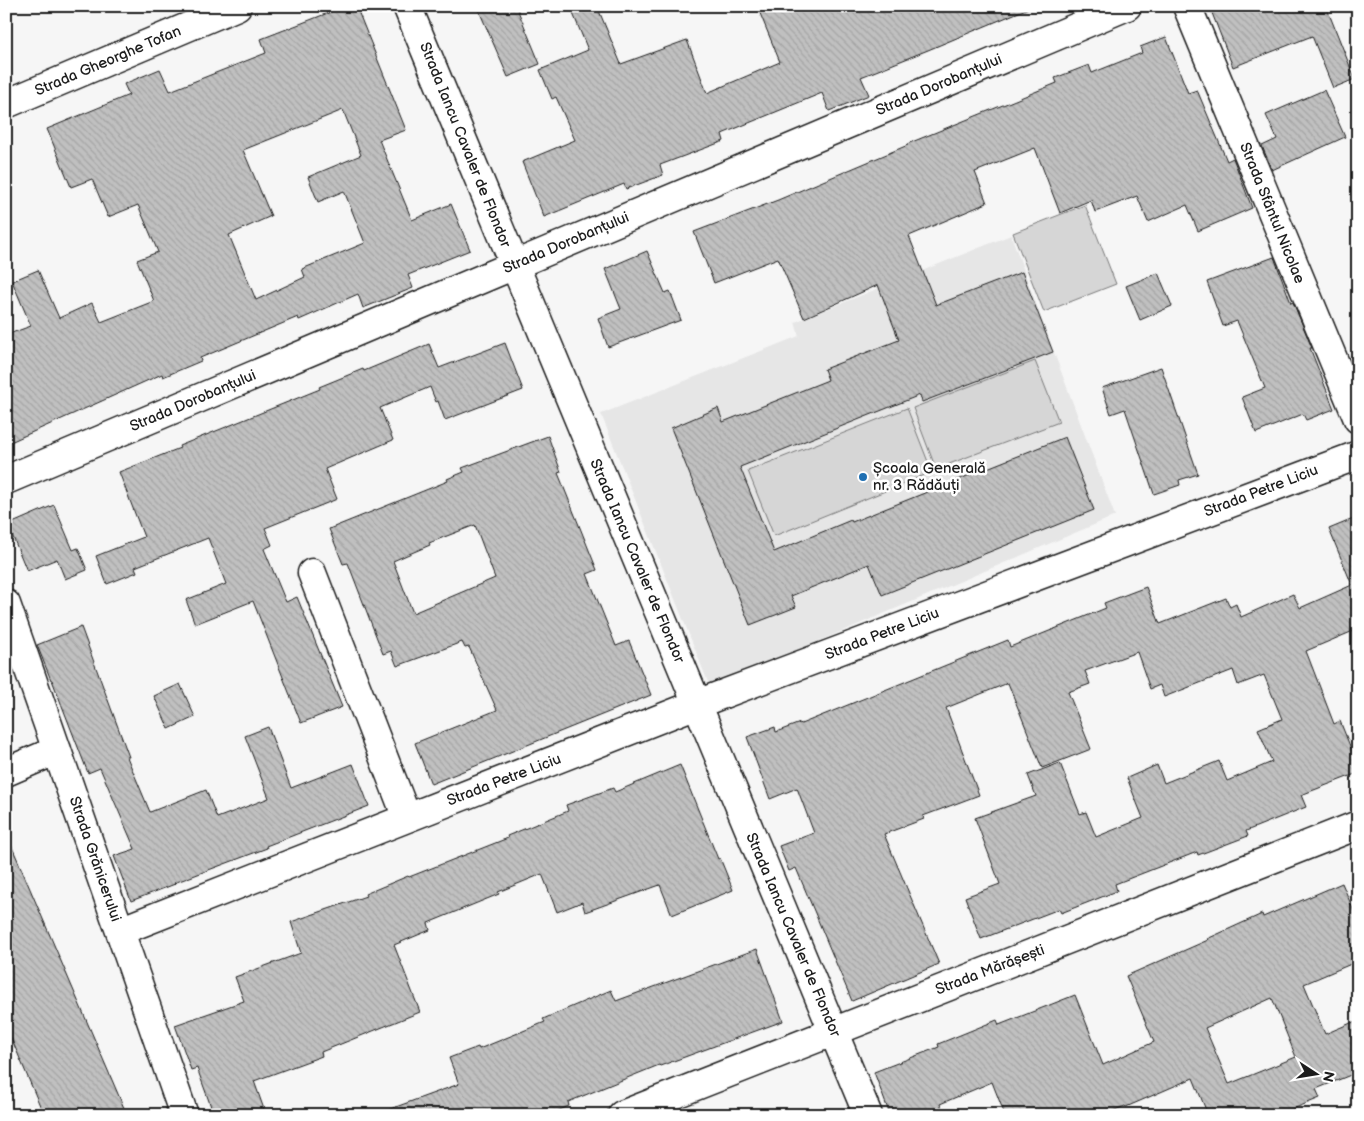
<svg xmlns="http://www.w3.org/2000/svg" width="1364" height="1121" font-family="'Balsamiq Sans',sans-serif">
<defs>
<pattern id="building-back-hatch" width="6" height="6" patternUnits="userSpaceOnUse" patternTransform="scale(1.25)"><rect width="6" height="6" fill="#c0c0c0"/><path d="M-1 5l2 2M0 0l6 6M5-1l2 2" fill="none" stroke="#a4a4a4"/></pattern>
</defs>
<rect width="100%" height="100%" fill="#f6f6f6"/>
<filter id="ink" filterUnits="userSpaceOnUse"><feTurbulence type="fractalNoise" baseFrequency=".02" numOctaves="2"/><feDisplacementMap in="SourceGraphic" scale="10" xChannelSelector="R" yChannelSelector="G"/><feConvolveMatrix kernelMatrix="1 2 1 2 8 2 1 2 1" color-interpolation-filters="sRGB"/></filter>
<g filter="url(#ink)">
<path fill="#e6e6e6" d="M 1011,235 L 1040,315 L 1115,516 L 710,687 L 601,414 L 799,336 L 795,322 Z"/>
<path fill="#d6d6d6" stroke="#797979" d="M 1085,205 L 1116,284 L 1044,312 L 1013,233 Z
M 1035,361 L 1059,422 L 936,469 L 913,408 Z
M 907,408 L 932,472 L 774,536 L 748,471 Z"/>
<path fill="url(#building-back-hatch)" stroke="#1c1c1c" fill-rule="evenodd" d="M 346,6 L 356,6 L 406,130 L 379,140 L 412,220 L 451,204 L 470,250 L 408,275 L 413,288 L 363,308 L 358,294 L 299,320 L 298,317 L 200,358 L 201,361 L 163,377 L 162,374 L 6,444 L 6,335 L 31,326 L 12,281 L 38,270 L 59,318 L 92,303 L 101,322 L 154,301 L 137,260 L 158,252 L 138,205 L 108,217 L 92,179 L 71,187 L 47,129 L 129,95 L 124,84 L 160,69 L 170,91 L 266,53 L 261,39 ZM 343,110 L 361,155 L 308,177 L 318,202 L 344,191 L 365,243 L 302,269 L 305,277 L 256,300 L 229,235 L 271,216 L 243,150 Z
M 477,6 L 516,6 L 540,64 L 508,77 Z
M 570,6 L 597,6 L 621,64 L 687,40 L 707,93 L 780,62 L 757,6 L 1031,7 L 928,50 L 861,77 L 869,95 L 829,111 L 822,93 L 722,134 L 724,141 L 660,165 L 663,175 L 626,189 L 624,184 L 544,217 L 522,162 L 575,140 L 556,97 L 552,99 L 540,70 L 588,50 Z
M 1228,6 L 1326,6 L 1355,79 L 1333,88 L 1312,36 L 1233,67 L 1212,13 Z
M 1166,37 L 1188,93 L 1197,90 L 1227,161 L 1233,158 L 1252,208 L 1198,231 L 1187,205 L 1148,222 L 1137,196 L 1095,212 L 1091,200 L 1060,213 L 1035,148 L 975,172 L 987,203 L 909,236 L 936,305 L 1022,272 L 1053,352 L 922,402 L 920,395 L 740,467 L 774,552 L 851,520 L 852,522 L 1065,437 L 1094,510 L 882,595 L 869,564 L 791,596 L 796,607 L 750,625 L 671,428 L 718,408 L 723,422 L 828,380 L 824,369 L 899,340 L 878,285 L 804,318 L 778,258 L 714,283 L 694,232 L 778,200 L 908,145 L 907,144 L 1057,83 L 1055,78 L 1089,65 L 1092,73 L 1142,53 L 1140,47 Z
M 1324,90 L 1345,137 L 1272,170 L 1262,146 L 1277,139 L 1266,115 Z
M 647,251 L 665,293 L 670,291 L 681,320 L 608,347 L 598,318 L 621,309 L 605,269 Z
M 1274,257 L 1291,303 L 1293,302 L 1312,348 L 1310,348 L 1334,409 L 1306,420 L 1303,414 L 1256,433 L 1242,397 L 1265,388 L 1237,321 L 1223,326 L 1207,282 Z
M 1158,273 L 1172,306 L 1140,320 L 1126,286 Z
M 505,343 L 523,390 L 445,420 L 438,401 L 436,402 L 430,387 L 380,408 L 393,440 L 325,469 L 337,499 L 265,528 L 272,545 L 264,549 L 286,602 L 297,597 L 342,707 L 301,723 L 253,601 L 195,624 L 186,600 L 226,584 L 208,538 L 135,567 L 137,572 L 107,584 L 96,556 L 144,537 L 119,472 L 180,448 L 179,446 L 320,389 L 319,387 L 363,369 L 364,371 L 429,344 L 439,368 Z
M 1161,367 L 1198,474 L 1179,480 L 1180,485 L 1154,494 L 1125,409 L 1111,414 L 1102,388 Z
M 548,436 L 561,472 L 558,473 L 597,570 L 587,574 L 616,646 L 629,641 L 651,695 L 431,784 L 415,743 L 497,710 L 469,647 L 465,648 L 462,642 L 397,666 L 391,651 L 383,654 L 348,563 L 343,564 L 329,529 L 448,481 L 447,479 L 464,472 L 462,468 ZM 475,525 L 495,578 L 413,613 L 393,561 L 430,545 L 429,543 Z
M 54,505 L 73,550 L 78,548 L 87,570 L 65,579 L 57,559 L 27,571 L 8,525 Z
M 1358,517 L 1358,629 L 1306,651 L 1334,724 L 1340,721 L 1358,766 L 1358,773 L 1301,795 L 1306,807 L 1246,831 L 1248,836 L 1198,855 L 1197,852 L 1115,884 L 1117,891 L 1061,913 L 1059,909 L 981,939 L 965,897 L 1000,884 L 975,818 L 1036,796 L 1028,775 L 1060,763 L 1080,814 L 1086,812 L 1096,837 L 1143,818 L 1127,778 L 1157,765 L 1164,783 L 1219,761 L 1227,781 L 1272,762 L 1258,729 L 1282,719 L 1264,675 L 1238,685 L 1233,670 L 1164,697 L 1160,685 L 1150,689 L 1137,652 L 1085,671 L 1090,684 L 1068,692 L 1091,749 L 1042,768 L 1008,683 L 946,708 L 979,795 L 923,816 L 924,819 L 884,834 L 939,964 L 852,1001 L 796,868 L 789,871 L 779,846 L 814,833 L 797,788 L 770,799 L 747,737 L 775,727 L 776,732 L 800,723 L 801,724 L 1008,640 L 1010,647 L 1106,608 L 1104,603 L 1146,587 L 1160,624 L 1226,598 L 1230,607 L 1236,604 L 1241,617 L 1293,594 L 1300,608 L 1352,585 L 1329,529 Z
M 81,627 L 129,757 L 127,757 L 150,812 L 206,790 L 217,818 L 269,798 L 245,736 L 268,727 L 291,788 L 353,764 L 369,806 L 266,846 L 267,848 L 174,883 L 175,884 L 131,901 L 114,856 L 135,849 L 100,768 L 88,773 L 52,680 L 51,680 L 37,645 Z
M 180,684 L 195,717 L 169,729 L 154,696 Z
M 680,765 L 718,859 L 720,858 L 733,890 L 672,915 L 660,885 L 585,912 L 582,902 L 557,912 L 542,874 L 498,892 L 499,894 L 428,923 L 430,930 L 394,945 L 420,1012 L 321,1052 L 322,1056 L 254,1081 L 266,1115 L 214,1115 L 197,1068 L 191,1070 L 175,1025 L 244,1001 L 235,977 L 301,953 L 291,922 L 366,896 L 365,894 L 408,876 L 409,877 L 508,838 L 507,836 L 568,811 L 566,805 L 613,788 L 615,792 Z
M 6,833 L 127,1115 L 44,1115 L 6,1026 Z
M 1342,883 L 1358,921 L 1358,961 L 1304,984 L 1325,1034 L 1358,1020 L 1358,1072 L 1316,1089 L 1320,1098 L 1278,1115 L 1208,1115 L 1193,1078 L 1126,1107 L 1125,1106 L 1102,1115 L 1005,1115 L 992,1082 L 940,1104 L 945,1115 L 890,1115 L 874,1072 L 939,1047 L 938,1044 L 997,1020 L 999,1025 L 1075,995 L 1103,1065 L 1154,1042 L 1126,976 L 1208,940 L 1207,939 L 1262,914 L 1263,917 ZM 1272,998 L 1296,1057 L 1229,1084 L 1205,1028 Z
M 757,949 L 783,1021 L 660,1066 L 659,1065 L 568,1102 L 569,1106 L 548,1115 L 383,1115 L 382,1112 L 459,1084 L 449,1058 L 478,1047 L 479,1049 L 545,1022 L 543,1019 L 611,990 L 616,1001 Z"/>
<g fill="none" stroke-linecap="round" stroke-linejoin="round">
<g stroke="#1c1c1c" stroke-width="31">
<path id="minor" d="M 407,6 L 868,1115
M 1187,6 L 1358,419
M 6,104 L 237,6
M 6,480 L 1127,6
M 312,573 L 407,818
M 6,604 L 184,1115
M 6,772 L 57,750
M 120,931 L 697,704 L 1358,455
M 622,1115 L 1358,825"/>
</g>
<use href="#minor" stroke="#fff" stroke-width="28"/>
</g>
</g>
<circle fill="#1f6fb2" stroke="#fff" stroke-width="2" cx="863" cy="477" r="5"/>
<g text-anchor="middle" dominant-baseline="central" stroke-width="5" stroke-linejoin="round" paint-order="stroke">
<g font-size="15" fill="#1c1c1c" stroke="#fff">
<text transform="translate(108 61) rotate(-23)">Strada Gheorghe Tofan</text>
<text transform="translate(939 85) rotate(-23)">Strada Dorobanțului</text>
<text transform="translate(465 145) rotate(68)">Strada Iancu Cavaler de Flondor</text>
<text transform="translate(1272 213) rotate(68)">Strada Sfântul Nicolae</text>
<text transform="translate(566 243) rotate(-23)">Strada Dorobanțului</text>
<text transform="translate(193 401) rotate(-23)">Strada Dorobanțului</text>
<text transform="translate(1261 491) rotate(-21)">Strada Petre Liciu</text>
<text transform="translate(637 561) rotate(67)">Strada Iancu Cavaler de Flondor</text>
<text transform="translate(882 634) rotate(-21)">Strada Petre Liciu</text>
<text transform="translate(504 780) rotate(-21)">Strada Petre Liciu</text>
<text transform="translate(95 859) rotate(71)">Strada Grănicerului</text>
<text transform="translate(793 935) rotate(67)">Strada Iancu Cavaler de Flondor</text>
<text transform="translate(990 970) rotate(-21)">Strada Mărășești</text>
</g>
<g font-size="15" fill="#1c1c1c" stroke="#fff" text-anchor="start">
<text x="873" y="468">Școala Generală<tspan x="873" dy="17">nr. 3 Rădăuți</tspan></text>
</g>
</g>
<rect width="1364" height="1121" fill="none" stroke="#fff" stroke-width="25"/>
<rect x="12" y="12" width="1339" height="1096" fill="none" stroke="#1c1c1c" stroke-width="2" filter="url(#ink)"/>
<g transform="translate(1316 1074) rotate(102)" stroke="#ffffff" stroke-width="4" paint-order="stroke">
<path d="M0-4L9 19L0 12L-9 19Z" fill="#1c1c1c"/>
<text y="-8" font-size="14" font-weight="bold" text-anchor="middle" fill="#1c1c1c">N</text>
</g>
</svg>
